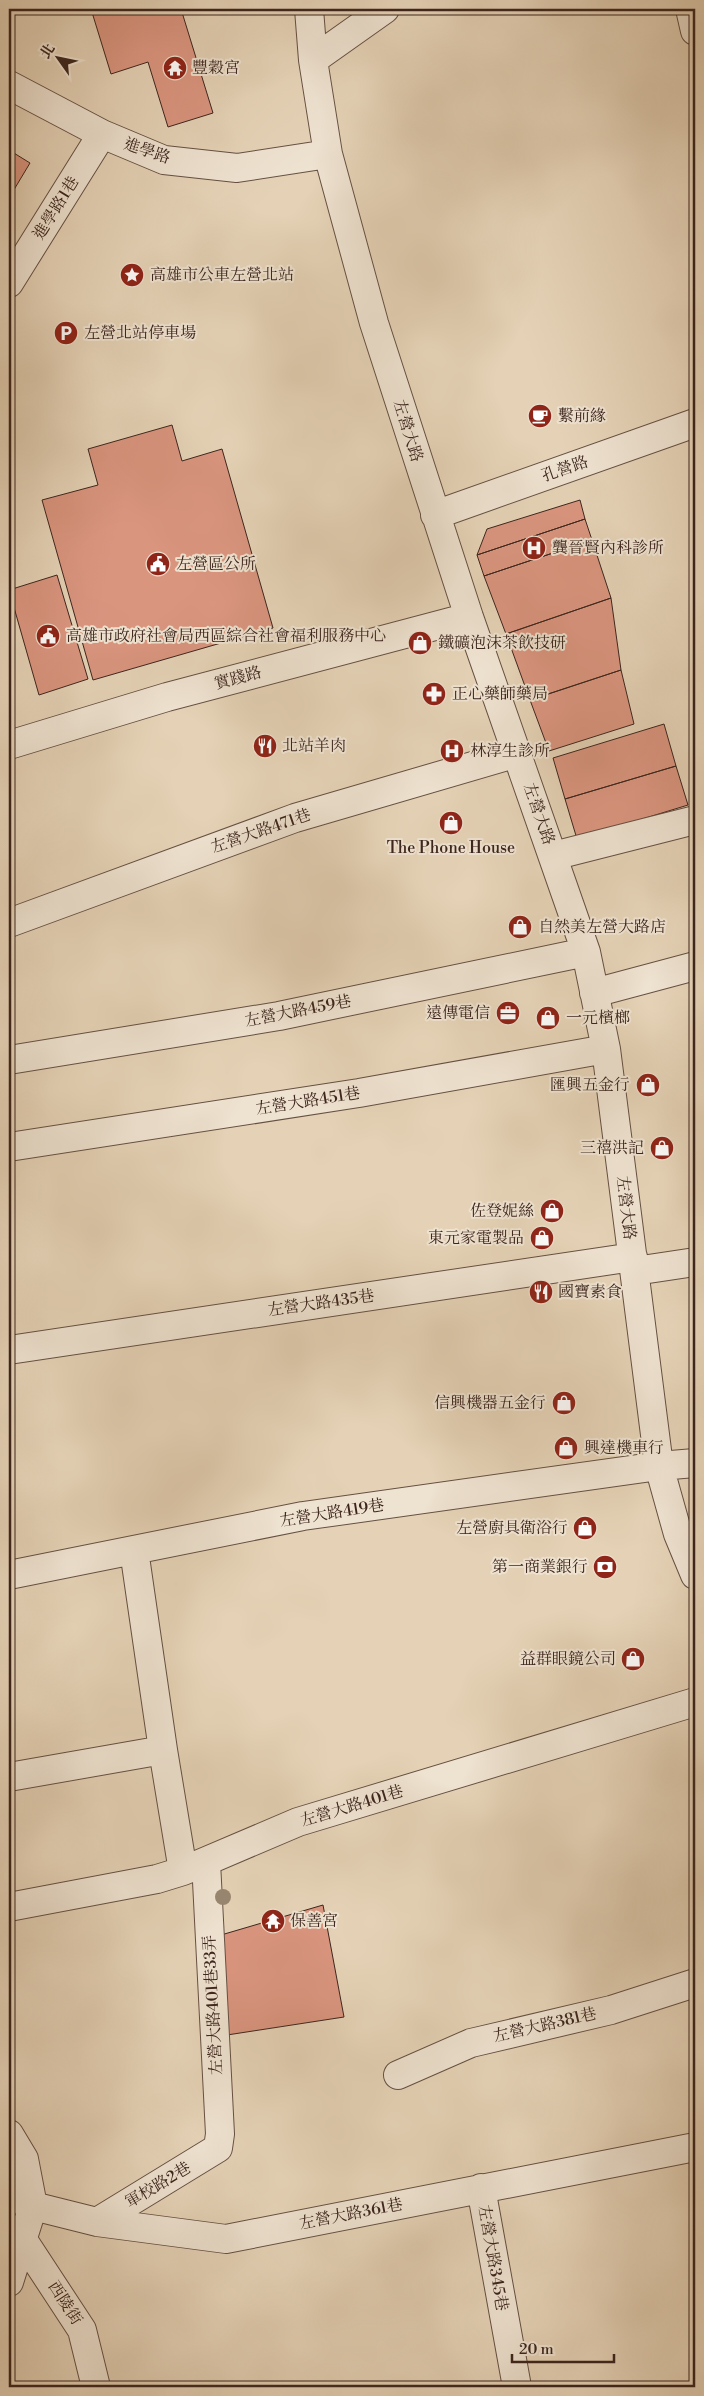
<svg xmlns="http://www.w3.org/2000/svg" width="704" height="2396" font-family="'Libre Bodoni','Noto Serif TC',serif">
<rect width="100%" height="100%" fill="#e5d2b6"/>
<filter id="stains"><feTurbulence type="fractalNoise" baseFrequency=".004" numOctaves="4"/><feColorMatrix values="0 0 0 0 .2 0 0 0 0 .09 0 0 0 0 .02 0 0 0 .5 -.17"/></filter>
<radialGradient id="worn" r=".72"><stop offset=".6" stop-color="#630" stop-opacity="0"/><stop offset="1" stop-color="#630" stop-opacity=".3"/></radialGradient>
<path fill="#da957f" stroke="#3c251d" d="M 91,9 L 181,9 L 213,113 L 168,127 L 148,62 L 111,74 Z
M 9,150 L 30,163 L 9,198 Z
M 172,425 L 182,461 L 222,449 L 273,628 L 93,680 L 42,500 L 98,485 L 88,449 Z
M 580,500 L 585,519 L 477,555 L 487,529 Z
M 585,519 L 592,540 L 484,576 L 477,555 Z
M 592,540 L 611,598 L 506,634 L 484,576 Z
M 57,575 L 88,679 L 39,695 L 9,590 Z
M 611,598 L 621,670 L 530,700 L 506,634 Z
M 621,670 L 634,724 L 549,751 L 530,700 Z
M 664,724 L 676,766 L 565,799 L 553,758 Z
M 676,766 L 688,805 L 577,839 L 565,799 Z
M 323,1905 L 344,2017 L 227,2035 L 221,1935 Z"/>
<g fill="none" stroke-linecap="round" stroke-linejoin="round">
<g stroke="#665043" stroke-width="30">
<path id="minor" d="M 309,9 L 313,60 L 328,154 L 374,323 L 469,617 L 586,952 L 606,1049 L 659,1466 L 678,1534 L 695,1575
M 690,9 L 695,31
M 313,60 L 385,9
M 9,85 L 102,134 L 164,160 L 237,168 L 328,154
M 9,283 L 102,134
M 435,515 L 695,423
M 9,745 L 167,697 L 469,617
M 553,856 L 695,820
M 9,923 L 295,818 L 517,753
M 594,993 L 695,966
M 9,1060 L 279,1016 L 586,952
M 9,1147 L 359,1093 L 606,1049
M 635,1271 L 695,1262
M 9,1350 L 633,1257
M 134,1550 L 163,1750
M 9,1575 L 303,1516 L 659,1466 L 695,1463
M 9,1777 L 163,1750 L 183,1871
M 9,1907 L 157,1879 L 183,1871 L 298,1822 L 695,1702
M 398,2075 L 471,2043 L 611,2010 L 695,1983
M 9,2134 L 24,2159 L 33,2206 L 9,2282
M 481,2188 L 517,2387
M 9,2195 L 33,2206 L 97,2222 L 226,2239 L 695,2147
M 97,2222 L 218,2148 L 220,2134 L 206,1862
M 9,2235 L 23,2240 L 82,2330 L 96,2387"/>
</g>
<use href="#minor" stroke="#eee2d0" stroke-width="28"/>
</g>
<circle fill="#998771" cx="223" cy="1897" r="8"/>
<defs>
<g id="temple-disc" transform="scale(1.25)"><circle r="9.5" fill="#8f2418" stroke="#eee2d0"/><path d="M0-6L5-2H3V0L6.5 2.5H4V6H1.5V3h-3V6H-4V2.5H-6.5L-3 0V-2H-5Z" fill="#fff"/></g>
<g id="sight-disc" transform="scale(1.25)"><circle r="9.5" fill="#8f2418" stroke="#eee2d0"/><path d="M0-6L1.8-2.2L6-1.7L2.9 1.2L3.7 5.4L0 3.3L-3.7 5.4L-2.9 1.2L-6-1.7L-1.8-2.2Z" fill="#fff"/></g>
<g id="parking-disc" transform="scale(1.25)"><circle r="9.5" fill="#8f2418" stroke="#eee2d0"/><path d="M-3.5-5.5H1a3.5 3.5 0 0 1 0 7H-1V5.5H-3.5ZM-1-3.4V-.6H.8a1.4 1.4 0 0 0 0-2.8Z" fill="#fff"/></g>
<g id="cafe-disc" transform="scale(1.25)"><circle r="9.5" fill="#8f2418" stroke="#eee2d0"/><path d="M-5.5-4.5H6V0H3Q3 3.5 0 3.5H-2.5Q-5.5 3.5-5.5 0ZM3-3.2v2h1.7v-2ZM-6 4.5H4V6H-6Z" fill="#fff"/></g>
<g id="hospital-disc" transform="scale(1.25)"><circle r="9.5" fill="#8f2418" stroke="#eee2d0"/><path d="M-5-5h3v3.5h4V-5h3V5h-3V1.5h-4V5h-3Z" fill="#fff"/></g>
<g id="civic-disc" transform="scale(1.25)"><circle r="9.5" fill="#8f2418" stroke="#eee2d0"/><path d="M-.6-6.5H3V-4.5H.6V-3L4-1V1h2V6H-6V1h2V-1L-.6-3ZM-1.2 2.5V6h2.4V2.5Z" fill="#fff"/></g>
<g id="shop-disc" transform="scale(1.25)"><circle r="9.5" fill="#8f2418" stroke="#eee2d0"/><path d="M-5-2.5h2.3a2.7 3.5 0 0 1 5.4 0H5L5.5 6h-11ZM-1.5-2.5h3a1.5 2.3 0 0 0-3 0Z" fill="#fff"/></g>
<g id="pharmacy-disc" transform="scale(1.25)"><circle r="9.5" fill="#8f2418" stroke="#eee2d0"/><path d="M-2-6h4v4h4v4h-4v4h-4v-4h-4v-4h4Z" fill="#fff"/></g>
<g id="restaurant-disc" transform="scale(1.25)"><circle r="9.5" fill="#8f2418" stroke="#eee2d0"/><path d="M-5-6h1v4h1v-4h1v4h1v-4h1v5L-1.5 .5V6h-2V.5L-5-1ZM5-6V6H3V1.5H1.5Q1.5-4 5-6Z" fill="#fff"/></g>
<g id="office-disc" transform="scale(1.25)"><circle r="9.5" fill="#8f2418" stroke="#eee2d0"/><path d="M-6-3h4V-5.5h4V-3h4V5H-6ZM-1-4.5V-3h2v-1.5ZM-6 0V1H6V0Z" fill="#fff"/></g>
<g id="bank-disc" transform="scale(1.25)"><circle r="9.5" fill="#8f2418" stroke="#eee2d0"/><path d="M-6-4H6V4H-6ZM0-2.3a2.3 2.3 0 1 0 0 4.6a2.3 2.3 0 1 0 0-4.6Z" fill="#fff"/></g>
</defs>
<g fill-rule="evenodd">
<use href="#temple-disc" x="175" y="68"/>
<use href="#sight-disc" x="132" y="275"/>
<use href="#parking-disc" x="66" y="333"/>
<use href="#cafe-disc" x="540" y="416"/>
<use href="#hospital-disc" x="534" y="548"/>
<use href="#civic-disc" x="158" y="564"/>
<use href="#civic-disc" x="48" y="636"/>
<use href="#shop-disc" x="420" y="643"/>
<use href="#pharmacy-disc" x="434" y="694"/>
<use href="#restaurant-disc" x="265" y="746"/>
<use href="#hospital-disc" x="452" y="751"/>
<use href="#shop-disc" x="451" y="823"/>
<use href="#shop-disc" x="520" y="927"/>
<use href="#office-disc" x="508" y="1013"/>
<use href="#shop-disc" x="548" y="1018"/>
<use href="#shop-disc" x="648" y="1085"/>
<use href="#shop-disc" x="662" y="1148"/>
<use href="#shop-disc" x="552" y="1211"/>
<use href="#shop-disc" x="542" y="1238"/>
<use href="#restaurant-disc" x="541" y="1292"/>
<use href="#shop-disc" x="564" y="1403"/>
<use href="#shop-disc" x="566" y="1448"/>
<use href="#shop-disc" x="585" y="1528"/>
<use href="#bank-disc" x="605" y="1567"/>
<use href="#shop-disc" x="633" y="1659"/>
<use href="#temple-disc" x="273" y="1921"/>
</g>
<g text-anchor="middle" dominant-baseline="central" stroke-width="4" stroke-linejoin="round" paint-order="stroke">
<g font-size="16" fill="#3c251d" stroke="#eee2d0" text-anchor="start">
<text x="192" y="68">豐穀宮</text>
<text x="150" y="275">高雄市公車左營北站</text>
<text x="84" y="333">左營北站停車場</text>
<text x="558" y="416">繫前緣</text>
<text x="552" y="548">龔晉賢內科診所</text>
<text x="176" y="564">左營區公所</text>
<text x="66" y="636">高雄市政府社會局西區綜合社會福利服務中心</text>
<text x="438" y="643">鐵礦泡沫茶飲技研</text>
<text x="452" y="694">正心藥師藥局</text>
<text x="282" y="746">北站羊肉</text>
<text x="470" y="751">林淳生診所</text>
<text x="451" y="848" text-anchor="middle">The Phone House</text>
<text x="538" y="927">自然美左營大路店</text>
<text x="490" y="1013" text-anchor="end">遠傳電信</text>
<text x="566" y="1018">一元檳榔</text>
<text x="630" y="1085" text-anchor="end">匯興五金行</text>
<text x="644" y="1148" text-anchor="end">三禧洪記</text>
<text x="534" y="1211" text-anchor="end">佐登妮絲</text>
<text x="524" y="1238" text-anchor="end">東元家電製品</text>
<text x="558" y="1292">國寶素食</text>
<text x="546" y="1403" text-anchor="end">信興機器五金行</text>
<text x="584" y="1448">興達機車行</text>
<text x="568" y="1528" text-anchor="end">左營廚具衛浴行</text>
<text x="588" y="1567" text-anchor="end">第一商業銀行</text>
<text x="616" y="1659" text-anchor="end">益群眼鏡公司</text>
<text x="290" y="1921">保善宮</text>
</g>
<g font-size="16" fill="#3c251d" stroke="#eee2d0">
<text transform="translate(147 151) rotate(19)">進學路</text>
<text transform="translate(56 208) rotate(-58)">進學路1巷</text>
<text transform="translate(408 431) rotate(73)">左營大路</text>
<text transform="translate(565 469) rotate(-19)">孔營路</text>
<text transform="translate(238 678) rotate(-15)">實踐路</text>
<text transform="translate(539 814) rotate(71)">左營大路</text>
<text transform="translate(261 831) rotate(-19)">左營大路471巷</text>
<text transform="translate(298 1011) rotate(-11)">左營大路459巷</text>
<text transform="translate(308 1101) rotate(-9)">左營大路451巷</text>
<text transform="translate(626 1208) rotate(83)">左營大路</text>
<text transform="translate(321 1303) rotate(-8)">左營大路435巷</text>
<text transform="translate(332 1513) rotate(-9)">左營大路419巷</text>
<text transform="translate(352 1806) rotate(-17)">左營大路401巷</text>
<text transform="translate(213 2005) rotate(-93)">左營大路401巷33弄</text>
<text transform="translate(545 2025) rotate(-13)">左營大路381巷</text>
<text transform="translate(158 2185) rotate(-31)">軍校路2巷</text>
<text transform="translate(351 2214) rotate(-11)">左營大路361巷</text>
<text transform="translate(493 2258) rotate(80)">左營大路345巷</text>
<text transform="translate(65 2303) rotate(57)">西陵街</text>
</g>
</g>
<rect width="704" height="2396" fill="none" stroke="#e5d2b6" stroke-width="30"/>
<rect x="10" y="10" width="684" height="2376" fill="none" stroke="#3c251d" stroke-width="2.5"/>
<rect x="15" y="15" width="674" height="2366" fill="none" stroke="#3c251d"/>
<g transform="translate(58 58) rotate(303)" stroke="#eee2d0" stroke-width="4" paint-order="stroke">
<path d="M0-4L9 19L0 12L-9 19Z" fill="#3c251d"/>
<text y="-8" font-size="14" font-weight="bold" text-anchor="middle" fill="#3c251d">北</text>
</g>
<path d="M512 2354v8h102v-8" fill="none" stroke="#3c251d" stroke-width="2.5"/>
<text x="519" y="2354" font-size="15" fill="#3c251d" stroke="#eee2d0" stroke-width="4" paint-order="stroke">20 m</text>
<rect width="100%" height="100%" filter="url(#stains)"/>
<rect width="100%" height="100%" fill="url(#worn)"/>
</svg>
